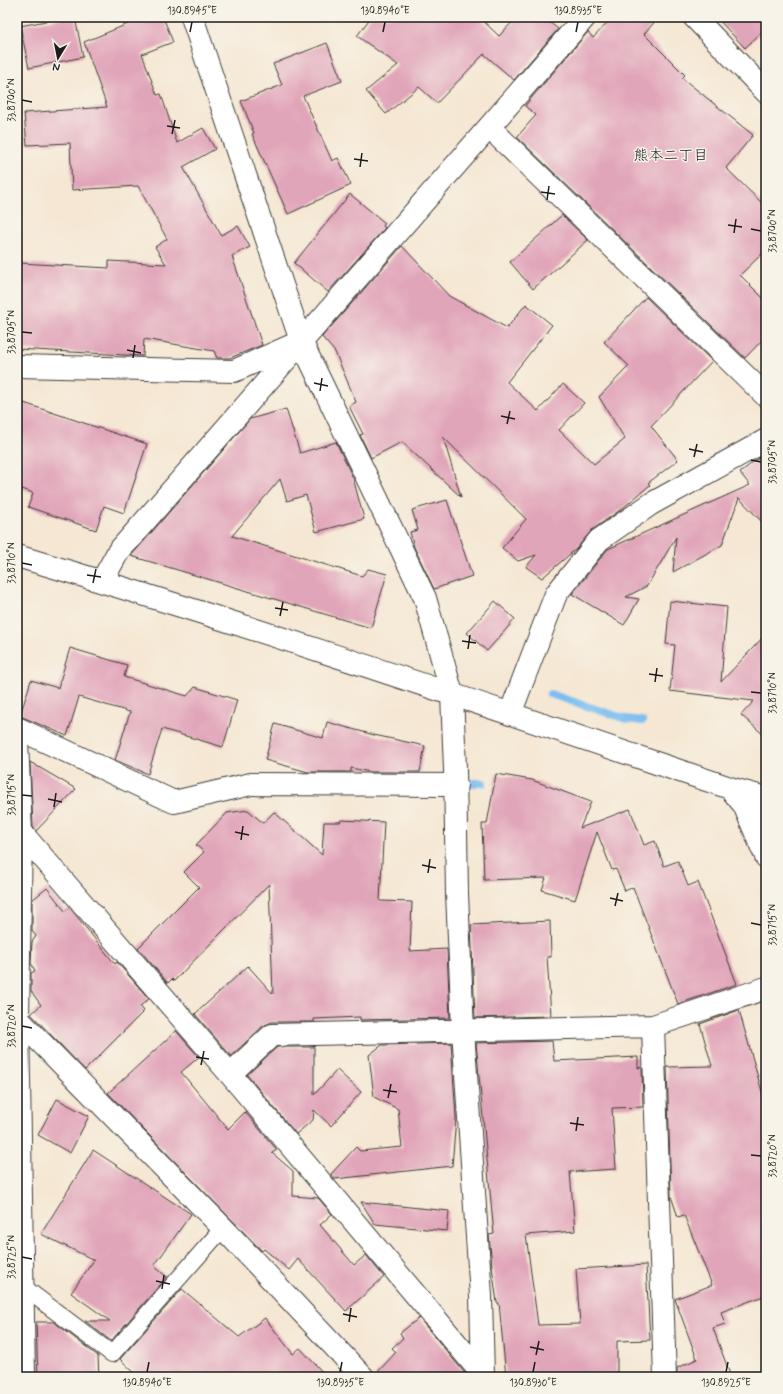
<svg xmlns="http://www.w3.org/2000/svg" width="783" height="1394" font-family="Mynerve,'Klee One',sans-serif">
<rect width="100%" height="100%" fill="#f7f3e8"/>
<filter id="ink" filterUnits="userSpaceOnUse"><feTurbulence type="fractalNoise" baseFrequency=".025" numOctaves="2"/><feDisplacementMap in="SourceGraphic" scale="8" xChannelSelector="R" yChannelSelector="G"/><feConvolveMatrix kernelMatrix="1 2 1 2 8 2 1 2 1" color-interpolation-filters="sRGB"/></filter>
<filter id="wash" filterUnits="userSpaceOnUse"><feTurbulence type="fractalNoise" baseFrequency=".012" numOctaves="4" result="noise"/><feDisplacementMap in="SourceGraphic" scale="16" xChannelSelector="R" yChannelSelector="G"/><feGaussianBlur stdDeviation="0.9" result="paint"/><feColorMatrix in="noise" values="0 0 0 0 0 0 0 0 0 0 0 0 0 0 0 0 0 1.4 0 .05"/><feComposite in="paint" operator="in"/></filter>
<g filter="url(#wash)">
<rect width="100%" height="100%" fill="#f5e7d3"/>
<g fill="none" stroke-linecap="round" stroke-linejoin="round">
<path stroke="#7bbef1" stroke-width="8" d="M 550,694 L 626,719 L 642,721
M 457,783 L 483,783"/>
</g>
<g id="blocks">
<path fill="#e1a5b9" d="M 67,17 L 75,17 L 83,57 L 29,68 L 20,26 Z
M 145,17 L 163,17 L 173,42 L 142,54 L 157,95 L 161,94 L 177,143 L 203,128 L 215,149 L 183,167 L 221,235 L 238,226 L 250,247 L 232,256 L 262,345 L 230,358 L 217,358 L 214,351 L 144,339 L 143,356 L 17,349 L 20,263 L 109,268 L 109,261 L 166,264 L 155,247 L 167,239 L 138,186 L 72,190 L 70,143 L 27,145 L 24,113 L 107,107 L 84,42 Z
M 371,17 L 479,17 L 499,36 L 517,17 L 543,17 L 558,29 L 514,80 L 484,54 L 437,103 L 419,87 L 386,114 L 366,91 L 398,65 L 357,36 Z
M 613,17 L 659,17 L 644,34 L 685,75 L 682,78 L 753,135 L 726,168 L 766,207 L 766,250 L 740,275 L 766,301 L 766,336 L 745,358 L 517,137 L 536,115 L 525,106 L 533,96 L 588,32 L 593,38 Z
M 716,17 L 766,17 L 766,28 L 745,48 Z
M 327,43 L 342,81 L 303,96 L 332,161 L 338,158 L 351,185 L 288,214 L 252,134 L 254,133 L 241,101 L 282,85 L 273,64 Z
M 350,194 L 385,223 L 383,226 L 385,228 L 328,292 L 294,263 Z
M 562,215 L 588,240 L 533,289 L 510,262 Z
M 402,246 L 449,296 L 507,328 L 526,304 L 552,325 L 507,382 L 538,411 L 563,384 L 584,403 L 559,430 L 594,464 L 625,439 L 599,397 L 629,366 L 604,342 L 646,297 L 712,361 L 651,426 L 678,460 L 648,483 L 650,485 L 623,508 L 592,530 L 576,549 L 542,578 L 526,567 L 536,555 L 518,561 L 502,548 L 526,519 L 443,437 L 461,497 L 402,442 L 371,458 L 360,435 L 363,434 L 349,406 L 356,402 L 335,352 L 322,337 Z
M 21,402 L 147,444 L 124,513 L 104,506 L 96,530 L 28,507 L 33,493 L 17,487 L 17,416 Z
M 286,409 L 300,453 L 336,442 L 353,478 L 364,519 L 316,532 L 306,495 L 287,501 L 280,479 L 232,536 L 362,576 L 368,569 L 387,574 L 371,628 L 131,556 L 250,419 Z
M 766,454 L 766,526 L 739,498 L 722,545 L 673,572 L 676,537 L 647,586 L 626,597 L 639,599 L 624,625 L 572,594 L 608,549 L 750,485 L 740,473 L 753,462 Z
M 447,500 L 472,576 L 434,589 L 414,547 L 410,532 L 418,530 L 412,510 Z
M 495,601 L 515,619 L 487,651 L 467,633 Z
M 670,601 L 727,607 L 721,682 L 766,634 L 766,737 L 741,715 L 754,701 L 670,691 L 675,645 L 666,644 Z
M 70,648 L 127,665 L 124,677 L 187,696 L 195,687 L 237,700 L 223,747 L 162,729 L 148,774 L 115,760 L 130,712 L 79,697 L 67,736 L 20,716 L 31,680 L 58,688 Z
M 327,722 L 374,735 L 425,746 L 420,772 L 370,772 L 351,768 L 351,772 L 308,772 L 265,760 L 275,724 L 323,738 Z
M 30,762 L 76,789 L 36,831 L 33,827 Z
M 496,774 L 532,780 L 591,802 L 580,828 L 630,809 L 644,845 L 655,841 L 664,866 L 678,861 L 688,886 L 698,882 L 737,984 L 678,1004 L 633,887 L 625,891 L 616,869 L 612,870 L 597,832 L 575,900 L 542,890 L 546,878 L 484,880 L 482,824 L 487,824 Z
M 248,810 L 263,823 L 274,812 L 322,855 L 324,822 L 340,822 L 341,820 L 384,822 L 380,901 L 412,902 L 410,951 L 447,949 L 450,1018 L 360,1020 L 360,1017 L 314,1019 L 314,1022 L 272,1022 L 263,1026 L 231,1056 L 195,1014 L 248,966 L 273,994 L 269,884 L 174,981 L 172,979 L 168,983 L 138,948 L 199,887 L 184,872 L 204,852 L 196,845 L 227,813 Z
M 47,888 L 65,911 L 70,908 L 115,964 L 117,962 L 149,999 L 140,1006 L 144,1011 L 85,1070 L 31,1014 L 41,1005 L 31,991 L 31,973 L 35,971 L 31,963 L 32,942 L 36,936 L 32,931 L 32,900 Z
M 550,921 L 551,957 L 547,957 L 551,1016 L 475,1018 L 471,925 Z
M 739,1010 L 766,1106 L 766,1295 L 721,1312 L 725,1324 L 713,1328 L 731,1377 L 677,1377 L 677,1368 L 697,1359 L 675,1299 L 712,1285 L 684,1215 L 678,1217 L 671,1196 L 667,1067 L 712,1066 L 700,1024 Z
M 176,1031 L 199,1057 L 181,1072 L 228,1129 L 245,1112 L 277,1150 L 272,1153 L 293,1171 L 293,1196 L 318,1198 L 332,1214 L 320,1225 L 354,1265 L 366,1255 L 384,1277 L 346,1311 L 298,1259 L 289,1270 L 264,1249 L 262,1251 L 108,1093 Z
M 552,1041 L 554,1061 L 638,1057 L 638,1068 L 642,1067 L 643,1107 L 612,1108 L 616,1169 L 570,1172 L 575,1231 L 526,1235 L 538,1325 L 580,1324 L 576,1269 L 646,1265 L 650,1340 L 617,1341 L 617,1377 L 506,1377 L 499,1303 L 497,1303 L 492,1266 L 489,1235 L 494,1234 L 476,1043 Z
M 451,1043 L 456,1118 L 452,1166 L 335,1179 L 331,1174 L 356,1147 L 360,1151 L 402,1147 L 398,1109 L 374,1097 L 369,1055 L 382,1045 Z
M 277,1047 L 314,1047 L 314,1095 L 337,1070 L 361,1092 L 331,1126 L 314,1110 L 313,1120 L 296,1134 L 247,1075 Z
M 57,1099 L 89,1116 L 70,1153 L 38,1135 Z
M 93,1150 L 191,1214 L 154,1266 L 167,1277 L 111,1341 L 85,1321 L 110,1321 L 71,1293 L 94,1260 L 41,1234 Z
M 361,1202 L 449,1211 L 447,1231 L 375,1224 Z
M 182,1289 L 239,1337 L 265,1318 L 293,1354 L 300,1348 L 327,1377 L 139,1377 L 120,1359 Z
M 419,1318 L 468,1377 L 375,1377 L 375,1375 L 396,1352 L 392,1348 L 403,1338 L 400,1333 Z
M 36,1322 L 54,1322 L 98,1356 L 99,1377 L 38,1377 Z"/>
</g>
</g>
<g filter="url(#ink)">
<use href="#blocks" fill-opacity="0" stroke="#3d3a37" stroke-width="1"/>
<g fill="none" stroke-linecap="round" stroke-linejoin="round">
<g stroke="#3d3a37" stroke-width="18">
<path id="service" d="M 22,1286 L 112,1354 L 223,1228"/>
</g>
<g stroke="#3d3a37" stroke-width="24">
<path id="minor" d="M 192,17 L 301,341 L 425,598 L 452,694 L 455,769 L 457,893 L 463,1030 L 481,1296 L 483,1377
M 694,17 L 766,92
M 490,128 L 766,396
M 17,366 L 234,371 L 295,344
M 102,581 L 118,552 L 585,17
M 510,714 L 556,594 L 599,540 L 651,504 L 766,440
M 17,728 L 174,802 L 251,784 L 456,785
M 17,740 L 21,832 L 18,1019 L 24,1377
M 21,832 L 230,1074 L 483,1375
M 18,1019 L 223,1228 L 363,1377
M 653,1026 L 665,1377
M 230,1074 L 272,1035 L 653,1026 L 766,988"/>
</g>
<g stroke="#3d3a37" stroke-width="24">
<path id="tertiary" d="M 17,556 C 257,627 493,708 730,788 L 766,798
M 730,788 L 744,805 L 763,850"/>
</g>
<g stroke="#3d3a37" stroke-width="24">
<path id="secondary" d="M 766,804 C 760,821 760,839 766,857"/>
</g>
<use href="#service" stroke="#fff" stroke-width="16"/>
<use href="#minor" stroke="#fff" stroke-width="22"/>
<use href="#tertiary" stroke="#fff" stroke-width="22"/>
<use href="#secondary" stroke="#fff" stroke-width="22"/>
</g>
</g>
<path fill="none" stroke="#1c1c1c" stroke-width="1.5" d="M 190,32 L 192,22M 383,32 L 385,22M 576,32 L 578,22M 22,100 L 32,102M 167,126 L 180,128M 172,134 L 175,120M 354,159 L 368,161M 360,167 L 362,153M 541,192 L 555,194M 547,200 L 549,186M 728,225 L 742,227M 751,229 L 761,231M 734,233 L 736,219M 22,332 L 32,333M 127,350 L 141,353M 133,358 L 135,345M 314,383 L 328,386M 320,391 L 322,378M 501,416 L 515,419M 507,424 L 510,411M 689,449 L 703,452M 694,457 L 697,444M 751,460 L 761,462M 22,563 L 32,565M 87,575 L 101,577M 93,583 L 96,569M 275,608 L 288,610M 280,616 L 283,602M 462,641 L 476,643M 468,649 L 470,635M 649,674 L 663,676M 655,682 L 657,668M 751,692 L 761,693M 22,795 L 32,796M 48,799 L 62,802M 54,807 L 56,793M 235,832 L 249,835M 241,840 L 243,826M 422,865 L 436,868M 428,873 L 430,859M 610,898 L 623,901M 615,906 L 618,893M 751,923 L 761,925M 22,1026 L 32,1028M 196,1057 L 209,1059M 201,1065 L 204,1051M 383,1090 L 397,1092M 388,1098 L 391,1084M 570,1123 L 584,1125M 576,1131 L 578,1117M 751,1155 L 761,1156M 22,1257 L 32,1259M 156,1281 L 170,1284M 162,1289 L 164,1275M 343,1314 L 357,1317M 349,1322 L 351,1308M 530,1347 L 544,1350M 536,1355 L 539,1341M 147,1372 L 149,1362M 340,1372 L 342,1362M 533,1372 L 535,1362M 726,1372 L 728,1362"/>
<g text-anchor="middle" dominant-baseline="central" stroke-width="3" stroke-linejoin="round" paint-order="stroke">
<g font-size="15" fill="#1c1c1c" stroke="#f7f3e8">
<text x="671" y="156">熊本二丁目</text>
</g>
</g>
<rect width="783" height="1394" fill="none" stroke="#f7f3e8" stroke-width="44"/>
<g transform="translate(58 58) rotate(190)" stroke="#f7f3e8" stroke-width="3" paint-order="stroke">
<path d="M0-3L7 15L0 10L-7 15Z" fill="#1c1c1c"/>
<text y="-6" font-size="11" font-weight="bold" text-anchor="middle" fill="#1c1c1c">N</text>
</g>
<rect x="22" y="22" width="739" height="1350" fill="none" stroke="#1c1c1c" stroke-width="1.5"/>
<g font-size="10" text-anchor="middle" fill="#1c1c1c">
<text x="192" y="14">130.8945°E</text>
<text x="385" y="14">130.8940°E</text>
<text x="578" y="14">130.8935°E</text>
<text transform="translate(11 100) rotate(-90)" y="4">33.8700°N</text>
<text transform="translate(772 231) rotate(-90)" y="4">33.8700°N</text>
<text transform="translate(11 332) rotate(-90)" y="4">33.8705°N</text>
<text transform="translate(772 462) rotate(-90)" y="4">33.8705°N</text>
<text transform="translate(11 563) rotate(-90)" y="4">33.8710°N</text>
<text transform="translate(772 693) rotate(-90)" y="4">33.8710°N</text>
<text transform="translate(11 795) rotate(-90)" y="4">33.8715°N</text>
<text transform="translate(772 925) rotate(-90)" y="4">33.8715°N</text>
<text transform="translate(11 1026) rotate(-90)" y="4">33.8720°N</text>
<text transform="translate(772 1156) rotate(-90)" y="4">33.8720°N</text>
<text transform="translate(11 1257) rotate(-90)" y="4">33.8725°N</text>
<text x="147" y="1386">130.8940°E</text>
<text x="340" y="1386">130.8935°E</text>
<text x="533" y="1386">130.8930°E</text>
<text x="726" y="1386">130.8925°E</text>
</g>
</svg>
